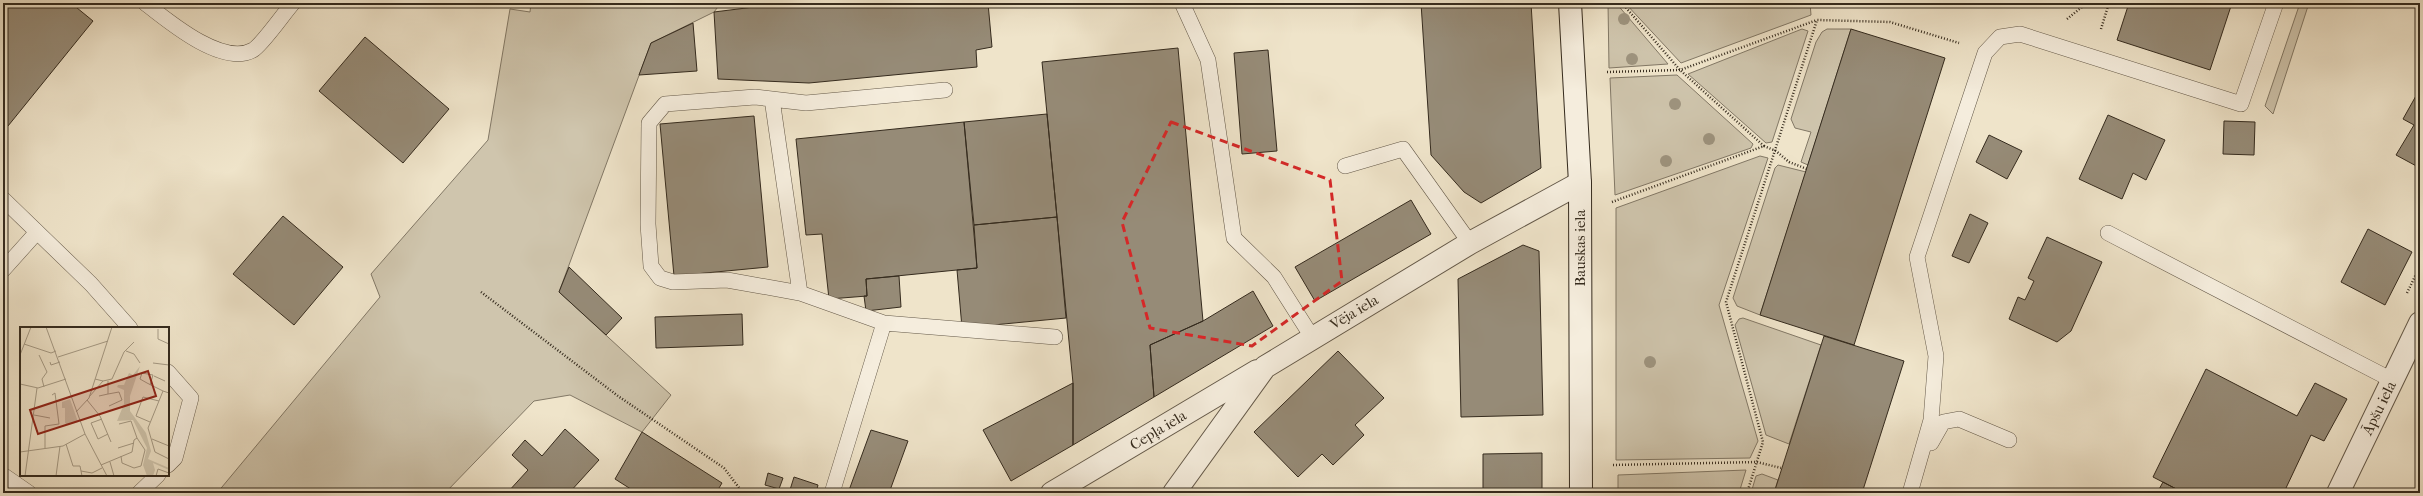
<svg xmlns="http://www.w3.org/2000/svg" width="2423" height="496" font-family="'IM FELL French Canon',serif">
<rect width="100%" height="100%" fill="#efe4ca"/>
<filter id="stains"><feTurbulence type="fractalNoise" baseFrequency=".005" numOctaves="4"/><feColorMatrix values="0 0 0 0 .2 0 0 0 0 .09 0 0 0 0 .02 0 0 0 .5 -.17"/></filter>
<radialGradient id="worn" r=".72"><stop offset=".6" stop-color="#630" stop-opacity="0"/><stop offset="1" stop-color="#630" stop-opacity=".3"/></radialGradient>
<path fill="#cfc5ad" stroke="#827866" d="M 531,3 L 721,3 L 714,12 L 651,43 L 559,292 L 671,395 L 642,432 L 570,395 L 534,401 L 445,493 L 217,493 L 380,297 L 371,274 L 488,140 L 510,9 L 530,12 Z
M 1608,3 L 1616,3 L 1668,64 L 1609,68 Z
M 1625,3 L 1810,3 L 1811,15 L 1681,63 Z
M 2300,3 L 2309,3 L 2273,114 L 2265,106 Z
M 1802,29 L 1808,31 L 1772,142 L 1766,143 L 1688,74 Z
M 1827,29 L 1851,29 L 1808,165 L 1801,162 L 1811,132 L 1795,128 L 1791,119 L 1816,42 L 1822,32 Z
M 1677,75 L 1753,144 L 1751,148 L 1615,195 L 1610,78 Z
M 1760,156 L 1768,158 L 1719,305 L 1758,441 L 1750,458 L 1616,460 L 1616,208 Z
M 1778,165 L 1806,172 L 1760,315 L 1737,306 L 1733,298 L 1775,168 Z
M 1743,318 L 1821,345 L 1789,444 L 1766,435 L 1735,325 L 1739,319 Z
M 1746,470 L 1739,493 L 1618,493 L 1618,475 Z
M 1762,474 L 1778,480 L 1774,493 L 1751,493 L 1756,476 Z"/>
<path fill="#968b77" stroke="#352b1e" d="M 8,3 L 71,3 L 93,21 L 8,126 L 3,122 L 3,9 Z
M 786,3 L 988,3 L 992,47 L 976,50 L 977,67 L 809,83 L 718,79 L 714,12 Z
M 1421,3 L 1531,3 L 1541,168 L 1481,203 L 1464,192 L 1431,155 Z
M 2129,3 L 2232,3 L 2210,70 L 2117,40 Z
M 693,23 L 697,71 L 639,75 L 651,43 Z
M 1851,29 L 1945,58 L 1854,345 L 1760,315 Z
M 365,37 L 449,109 L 403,163 L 319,91 Z
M 1178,48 L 1203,321 L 1150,345 L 1154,397 L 1073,445 L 1073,383 L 1042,62 Z
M 1268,50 L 1277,151 L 1242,154 L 1234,53 Z
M 2417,94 L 2420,96 L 2420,168 L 2396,155 L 2414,125 L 2403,119 Z
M 1047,114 L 1057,217 L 974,225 L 964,122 Z
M 2108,115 L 2165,140 L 2146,180 L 2133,173 L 2122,199 L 2079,179 Z
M 754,116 L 768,267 L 674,276 L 660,124 Z
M 2224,121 L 2255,122 L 2254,155 L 2223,154 Z
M 964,122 L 977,268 L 866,279 L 867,296 L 829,299 L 822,234 L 806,235 L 796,139 Z
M 1989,135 L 2022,151 L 2007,179 L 1976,162 Z
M 1411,200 L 1431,234 L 1315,301 L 1295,267 Z
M 1970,214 L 1988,223 L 1969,263 L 1952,256 Z
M 283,216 L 343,267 L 294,325 L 233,274 Z
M 1057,217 L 1066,318 L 962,328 L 957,270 L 977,268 L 974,225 Z
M 2368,229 L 2412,252 L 2385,305 L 2341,282 Z
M 2047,237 L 2102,262 L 2071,331 L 2057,342 L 2009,319 L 2018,297 L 2025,300 L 2034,281 L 2028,278 Z
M 1523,245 L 1539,251 L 1543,415 L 1461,417 L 1458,279 Z
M 569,267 L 622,318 L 606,335 L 559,292 Z
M 899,276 L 901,307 L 866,311 L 864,296 L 867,296 L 866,279 Z
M 1253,291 L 1273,326 L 1154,397 L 1150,345 L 1203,321 Z
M 742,314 L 743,345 L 656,348 L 655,317 Z
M 1824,336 L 1904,361 L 1862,493 L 1774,493 Z
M 1338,351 L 1384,398 L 1355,425 L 1364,435 L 1333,465 L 1322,454 L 1298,477 L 1254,432 Z
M 2206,369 L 2297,416 L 2315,383 L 2347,399 L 2324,441 L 2311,435 L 2286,488 L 2293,493 L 2184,493 L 2153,477 Z
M 1073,383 L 1073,445 L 1011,481 L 983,430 Z
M 565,429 L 599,460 L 569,493 L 507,493 L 528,470 L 512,455 L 525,440 L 542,456 Z
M 871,430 L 908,441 L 889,493 L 848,493 Z
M 642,432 L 722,483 L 716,493 L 637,493 L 615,479 Z
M 1542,453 L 1542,493 L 1483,493 L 1483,454 Z
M 768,473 L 783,478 L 779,489 L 765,485 Z
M 794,477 L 818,485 L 816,493 L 789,493 Z
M 2163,482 L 2184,493 L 2157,493 Z"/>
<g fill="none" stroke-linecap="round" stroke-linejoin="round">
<g stroke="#645949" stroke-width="16">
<path id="lane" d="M 145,3 C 169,22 223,67 253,50 C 262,45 284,13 293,3
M 1182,3 L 1208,60 L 1234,238 L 1274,277 L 1312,337
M 772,99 L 800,293
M 1345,166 L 1403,149 L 1470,243
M 3,199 L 91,284 L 130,328
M 2108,233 L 2392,380
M 3,270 L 37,232
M 884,323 L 800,293 L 727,280 L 673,282 L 660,278 L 651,266 L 648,224 L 649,123 L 665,104 L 755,97 L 806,103 L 945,90
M 168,372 L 191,398 L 175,458 L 168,465
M 1931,443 L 1943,422 L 1959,419 L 2009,440
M 3,475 L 29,493
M 139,493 L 158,475
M 832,493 L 884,323 L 1055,337
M 1910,493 L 1931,420 L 1936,356 L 1917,257 L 1985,53 L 2000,37 L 2020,34 L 2241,104 L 2276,3"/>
</g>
<g stroke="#645949" stroke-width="24">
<path id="street" d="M 1052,493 L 1257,371
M 1174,493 L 1265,367 L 1470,243 L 1580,183
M 2338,493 L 2420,323"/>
</g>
<g stroke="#352b1e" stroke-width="24">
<path id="secondary" d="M 1570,3 L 1580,183 L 1581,493"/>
</g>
<path stroke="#352b1e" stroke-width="2.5" stroke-dasharray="1 2" stroke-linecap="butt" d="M 1622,3 L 1680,70 L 1764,146
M 2067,19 L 2087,3
M 2101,29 L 2109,3
M 1607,72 L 1680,70 L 1817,20
M 1612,202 L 1764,146 L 1776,151 L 1789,162 L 1807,169
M 481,292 L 618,396 L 724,468 L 743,493
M 2407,293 L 2420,266
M 1613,465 L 1757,462 L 1781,468
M 1747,493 L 1763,442 L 1726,302 L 1817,20 L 1890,22 L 1959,43"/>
<use href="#lane" stroke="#f5eddd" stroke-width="15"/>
<use href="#street" stroke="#f5eddd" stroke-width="22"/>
<use href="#secondary" stroke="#f5eddd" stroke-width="22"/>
</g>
<g fill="#9e947f">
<circle cx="1624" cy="19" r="6"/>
<circle cx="1632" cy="59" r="6"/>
<circle cx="1675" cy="104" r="6"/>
<circle cx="1709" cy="139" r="6"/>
<circle cx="1666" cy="161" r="6"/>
<circle cx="1650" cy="362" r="6"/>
</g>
<path fill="none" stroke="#d62828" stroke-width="3" stroke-dasharray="8 5" stroke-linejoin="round" d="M 1171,122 L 1330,180 L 1342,281 L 1252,346 L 1150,328 L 1122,222 Z"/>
<g text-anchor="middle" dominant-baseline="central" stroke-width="3" stroke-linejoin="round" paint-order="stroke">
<g font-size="15" fill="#352b1e" stroke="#f5eddd">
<text transform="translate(1580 248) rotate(-90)">Bauskas iela</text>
<text transform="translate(1354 312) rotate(-31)">Vēja iela</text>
<text transform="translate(2379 408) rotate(-64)">Āpšu iela</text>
<text transform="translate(1158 430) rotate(-31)">Cepļa iela</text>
</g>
</g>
<g transform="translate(20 327)">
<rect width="149" height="149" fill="#efe4ca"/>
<path d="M 120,39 L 110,69 L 110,84 L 126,106 L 131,124 L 128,132 L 149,141 L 149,143 L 133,136 L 135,143 L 133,149 L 127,149 L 123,138 L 127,121 L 113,93 L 97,94 L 104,77 L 104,63 L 97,60 L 98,58 L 104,58 L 109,46 L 113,48 ZM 50,72 L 58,95 L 48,98 L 45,96 L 45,81 L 42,81 L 42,75 Z" fill="#cfc5ad"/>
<path fill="none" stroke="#a59a85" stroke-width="1" d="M 26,0 L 65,107 L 87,149M 138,2 L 138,12 L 149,17M 4,17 L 31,26 L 36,24M 106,24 L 114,27 L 120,36M 0,28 L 11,0M 19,28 L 27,45 L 22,52 L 24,60M 38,30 L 88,14M 30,35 L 31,38 L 40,35M 133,36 L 149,38M 134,49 L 145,54M 75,52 L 83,54 L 92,52 L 104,25 L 114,15M 0,57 L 18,61 L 46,52M 130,58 L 133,48 L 122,46 L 120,52 L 127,56 L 143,64 L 149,66M 143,64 L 128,101 L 135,125 L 149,132M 88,67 L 99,65 L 102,73 L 89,79M 79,69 L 88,67 L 88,54M 69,70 L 83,54M 67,73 L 80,89 L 91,115M 56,85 L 69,71 L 92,0M 14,88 L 30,91M 82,92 L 71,96 L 78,112 L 88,107M 130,95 L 116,89 L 123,70 L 139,74M 132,112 L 149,119M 46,117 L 53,139 L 60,139 L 62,149M 25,121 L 25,99 L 39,97 L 35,66 L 32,68M 98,121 L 114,116M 0,125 L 43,119 L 65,107M 101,129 L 102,136 L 114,141 L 121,139 L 125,123 L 117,111M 90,135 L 94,149M 81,138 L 112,125 L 114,113 L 117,111 L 111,94 L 99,97M 61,144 L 72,146 L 82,141M 5,149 L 17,61M 36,149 L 40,119M 136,149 L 138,142 L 149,146"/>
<path fill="#8f2418" fill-opacity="0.15" stroke="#8f2418" stroke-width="2" d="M 128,44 L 136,69 L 18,107 L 10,83 Z"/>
<rect width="149" height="149" fill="none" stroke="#352b1e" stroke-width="2"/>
</g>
<rect width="2423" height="496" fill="none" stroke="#efe4ca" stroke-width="16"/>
<rect x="4" y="4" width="2415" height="488" fill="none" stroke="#352b1e" stroke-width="2"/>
<rect x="8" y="8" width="2407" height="480" fill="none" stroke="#352b1e"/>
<rect width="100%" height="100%" filter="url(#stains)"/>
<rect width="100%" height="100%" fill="url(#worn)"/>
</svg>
